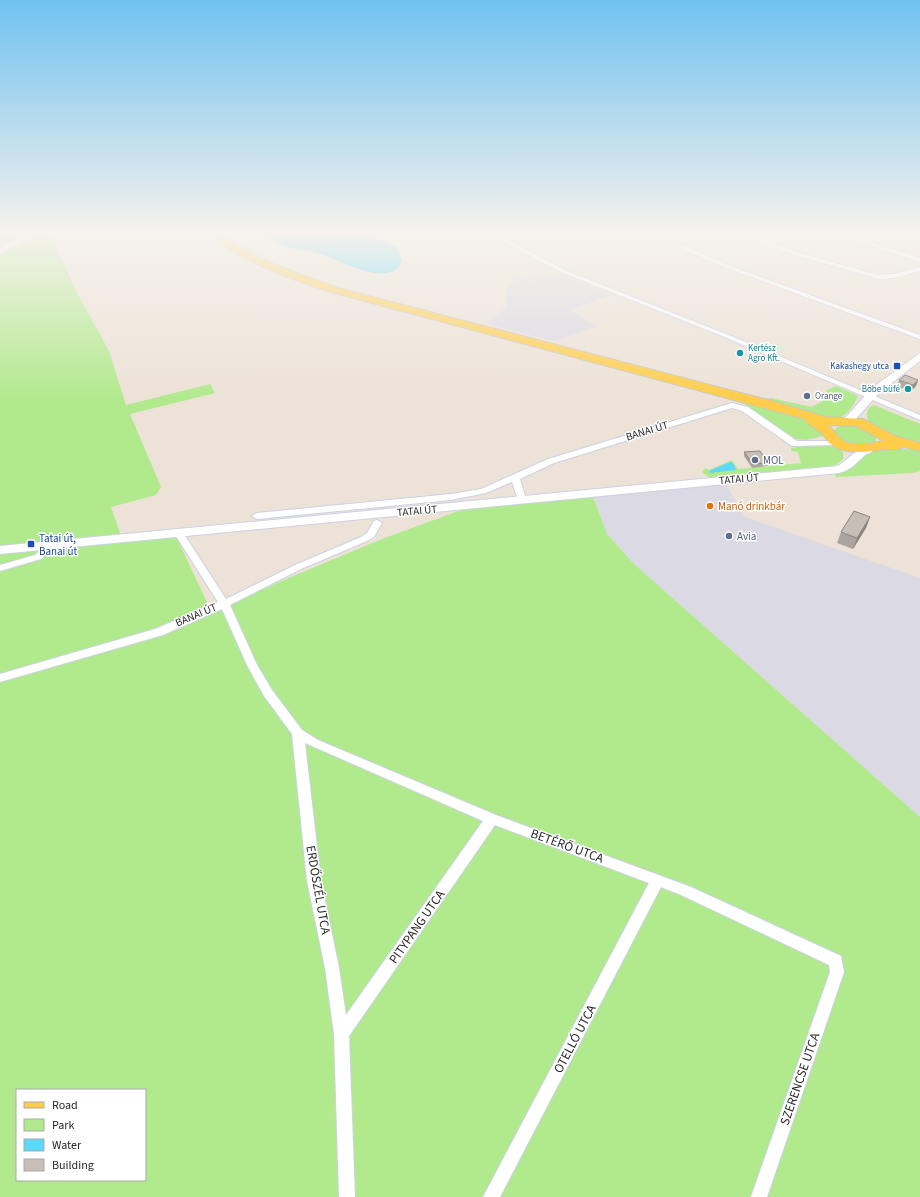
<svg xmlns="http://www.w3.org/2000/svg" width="920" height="1197" font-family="'Source Sans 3',sans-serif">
<rect width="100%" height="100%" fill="#ece2d7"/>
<path fill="#dbd9e3" d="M 556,272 L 611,295 L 570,310 L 597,327 L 554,341 L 487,324 L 506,307 L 508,283 L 524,276 L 534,281 Z
M 725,483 L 745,517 L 920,578 L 920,817 L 634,564 L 607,534 L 593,497 Z"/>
<path fill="#b0ea8c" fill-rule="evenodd" d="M 0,233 L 50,233 L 77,293 L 109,351 L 126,405 L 210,384 L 215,393 L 130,414 L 161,487 L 156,495 L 111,507 L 121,536 L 173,530 L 212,613 L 279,582 L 382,539 L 464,509 L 593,497 L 607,534 L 634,564 L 920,817 L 920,1197 L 0,1197 ZM 17,1090 L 145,1090 L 145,1180 L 17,1180 Z
M 836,386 L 858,396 C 853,407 847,416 835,420 L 760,402 L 771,398 L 811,407 L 825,400 L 827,390 Z
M 746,401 C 774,408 802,415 825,432 L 824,436 L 806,440 L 795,439 L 746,406 Z
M 874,405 L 920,424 L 920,445 L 901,440 L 871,424 C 865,418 865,409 874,405 Z
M 854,424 L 875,435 L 876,442 L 869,446 L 843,443 L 833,432 L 837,427 Z
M 823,444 L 836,445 L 843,452 L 843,459 L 835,465 L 823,468 L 710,478 L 702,472 L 705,468 L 709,470 L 732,460 L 738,469 L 801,463 L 798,452 L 791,451 L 791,448 Z
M 888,447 L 920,451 L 920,471 L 913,473 L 836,477 L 835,474 L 846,471 L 867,452 Z"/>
<path fill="#5cd8fb" d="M 263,233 L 363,233 L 397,247 L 402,261 C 389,291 337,258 318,253 C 311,251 303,251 296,249 C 284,247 273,241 262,235 Z
M 730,462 L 732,462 L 736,469 L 735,470 L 710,473 L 709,471 Z"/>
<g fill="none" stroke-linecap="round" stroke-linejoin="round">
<g stroke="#ccd1e3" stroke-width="2">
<path id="street" d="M 486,233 L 494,233 L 567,271 L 726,334 L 920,415 L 920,420 L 722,336 L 563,273 Z
M 736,233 L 746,233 L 799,253 L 879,275 L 894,274 L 920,267 L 920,271 L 894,278 L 879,279 L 795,255 Z
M 834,233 L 844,233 L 855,237 L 862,233 L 870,233 L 860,239 L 920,258 L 920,262 Z
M 680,244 L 728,265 L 920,335 L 920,339 L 724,267 L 678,247 L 677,246 Z
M 732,403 L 748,407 L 797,441 L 838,441 L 842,443 L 838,445 L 792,446 L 742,411 L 732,408 L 554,463 L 520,479 L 526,500 L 522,503 L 518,500 L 512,482 L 486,493 L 451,500 L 257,519 L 252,516 L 257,513 L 451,494 L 481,489 L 548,459 Z
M 377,520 L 382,523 L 374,537 L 367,541 L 301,569 L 230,605 L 257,665 L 272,690 L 302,730 L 318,740 L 496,815 L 691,887 L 841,956 L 844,972 L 767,1197 L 751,1197 L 830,972 L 829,965 L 681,895 L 661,887 L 500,1197 L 483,1197 L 649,883 L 495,825 L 349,1036 L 355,1197 L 339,1197 L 334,1034 L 325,968 L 307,881 L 292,734 L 264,696 L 247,665 L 222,609 L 163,635 L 0,682 L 0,674 L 155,629 L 218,602 L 174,533 L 176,531 L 182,531 L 226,599 L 295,565 L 361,537 L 367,533 L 374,521 ZM 305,743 L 483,821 L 346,1015 L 339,968 L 321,881 Z
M 50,543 L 55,546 L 41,559 L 0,571 L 0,565 L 35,555 L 47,544 Z"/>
</g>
<g stroke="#ccd1e3" stroke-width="2">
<path id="secondary" d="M 27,233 L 38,233 L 0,254 L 0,248 Z
M 920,353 L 920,361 L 880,392 L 854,421 L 843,424 L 839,423 L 837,421 L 846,417 L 872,388 Z
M 870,445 L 874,446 L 876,448 C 873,452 869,453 865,455 C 856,463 851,470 839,473 L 0,554 L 0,546 L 838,466 L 861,448 Z"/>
</g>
<g stroke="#c7c7c7" stroke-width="2">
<path id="primary" d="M 210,233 L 221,233 L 243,249 L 273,264 L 338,288 L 772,401 L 826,417 L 863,419 L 895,436 L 920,443 L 920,451 L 904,447 L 899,449 C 878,448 850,459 831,444 C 826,441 824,434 819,431 C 814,427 806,424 805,419 L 331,292 C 297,281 234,260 210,233 ZM 828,425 L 856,426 L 884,441 C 870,443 853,448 841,439 C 836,435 833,429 828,425 Z"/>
</g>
<use href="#street" fill="#fff" fill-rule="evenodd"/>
<use href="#secondary" fill="#fff" fill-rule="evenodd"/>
<use href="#primary" fill="#ffcd49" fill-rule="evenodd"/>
</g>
<path fill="#aba49d" d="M 899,380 L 918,380 L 916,386 L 910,392 L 897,386 Z
M 744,452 L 768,463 L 767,466 L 752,468 L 744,456 Z
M 870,517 L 866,528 L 853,549 L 837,543 L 841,532 Z"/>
<path fill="#8b8680" d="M 918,380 L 916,386 L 910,392 L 913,385 Z
M 870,517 L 866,528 L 853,549 L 857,538 Z"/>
<path fill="#c7bfb7" stroke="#8b8680" d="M 905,375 L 918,380 L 913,385 L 899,380 Z
M 760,451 L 768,463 L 753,464 L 744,452 Z
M 854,511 L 870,517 L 857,538 L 841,532 Z"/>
<linearGradient id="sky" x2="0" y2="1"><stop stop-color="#70c2f0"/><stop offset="0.58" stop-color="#f6f2ed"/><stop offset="1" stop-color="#f6f2ed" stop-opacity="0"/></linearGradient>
<rect width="920" height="401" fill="url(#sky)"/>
<g fill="#0f9aa8" stroke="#fff" stroke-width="1.5">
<circle cx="740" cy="353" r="4"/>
<circle cx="908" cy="389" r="4"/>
</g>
<g fill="#1a4fb4" stroke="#fff" stroke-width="1.5">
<rect x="893" y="362" width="8" height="8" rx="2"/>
<rect x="27" y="540" width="8" height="8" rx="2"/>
</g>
<g fill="#5c6f8a" stroke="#fff" stroke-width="1.5">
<circle cx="807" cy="396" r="4"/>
<circle cx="755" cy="460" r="4"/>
<circle cx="729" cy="536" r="4"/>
</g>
<circle fill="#e8710a" stroke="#fff" stroke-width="1.5" cx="710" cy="506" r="4"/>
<g text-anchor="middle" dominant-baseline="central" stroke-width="3" stroke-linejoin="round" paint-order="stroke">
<g font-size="9" fill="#0d838f" stroke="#fff" text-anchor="start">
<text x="748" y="348">Kertész<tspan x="748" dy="10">Agro Kft.</tspan></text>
<text x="900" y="389" text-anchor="end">Böbe büfé</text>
</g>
<g font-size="9" fill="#164399" stroke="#fff" text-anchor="end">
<text x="889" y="366">Kakashegy utca</text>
</g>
<g font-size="9" fill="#4e5e75" stroke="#fff" text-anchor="start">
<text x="815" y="396">Orange</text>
</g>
<g font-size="11" fill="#272727" stroke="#fff">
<text transform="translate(647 431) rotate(-17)">BANAI ÚT</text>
<text transform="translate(739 479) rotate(-5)">TATAI ÚT</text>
<text transform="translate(417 511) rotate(-5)">TATAI ÚT</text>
<text transform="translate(196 615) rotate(-23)">BANAI ÚT</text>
</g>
<g font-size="11" fill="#4e5e75" stroke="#fff" text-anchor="start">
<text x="763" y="460">MOL</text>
<text x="737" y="536">Avia</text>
</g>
<g font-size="11" fill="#c56008" stroke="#fff" text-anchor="start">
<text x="718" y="506">Manó drinkbár</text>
</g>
<g font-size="11" fill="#164399" stroke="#fff" text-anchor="start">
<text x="39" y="538">Tatai út,<tspan x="39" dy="13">Banai út</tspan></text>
</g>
<g font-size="13" fill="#272727" stroke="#fff">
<text transform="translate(567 846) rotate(20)">BETÉRŐ UTCA</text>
<text transform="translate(318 890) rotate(80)">ERDŐSZÉL UTCA</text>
<text transform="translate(417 927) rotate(-55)">PITYPANG UTCA</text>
<text transform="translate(575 1039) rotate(-62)">OTELLÓ UTCA</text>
<text transform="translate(800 1079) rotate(-71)">SZERENCSE UTCA</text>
</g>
</g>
<rect x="16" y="1089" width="130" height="92" fill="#ffffff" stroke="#a9a9a9"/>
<rect x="24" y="1102" width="20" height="6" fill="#ffcd49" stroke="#a9a9a9"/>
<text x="52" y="1109" font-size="12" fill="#272727">Road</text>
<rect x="24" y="1119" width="20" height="12" fill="#b0ea8c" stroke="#a9a9a9"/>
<text x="52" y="1129" font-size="12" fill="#272727">Park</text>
<rect x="24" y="1139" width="20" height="12" fill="#5cd8fb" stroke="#a9a9a9"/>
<text x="52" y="1149" font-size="12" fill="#272727">Water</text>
<rect x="24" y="1159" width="20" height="12" fill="#c7bfb7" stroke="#a9a9a9"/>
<text x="52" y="1169" font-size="12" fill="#272727">Building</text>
</svg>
